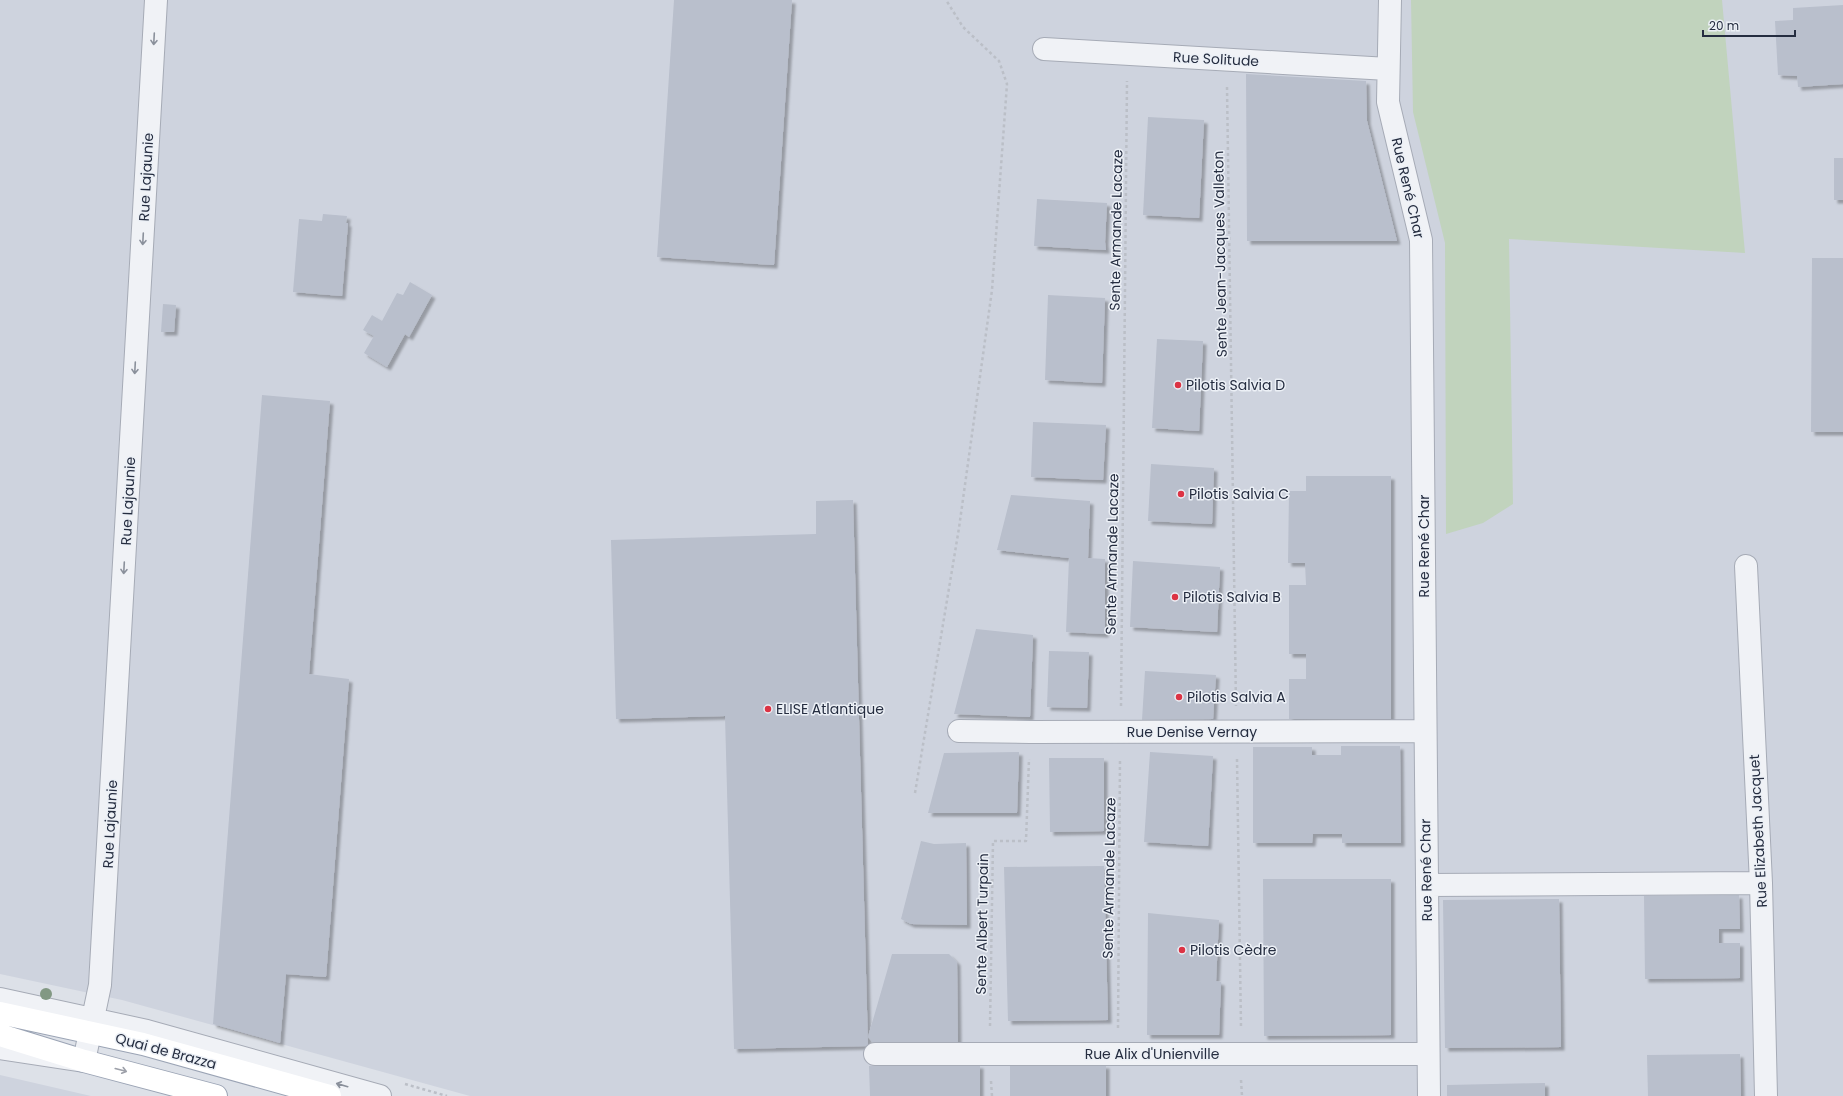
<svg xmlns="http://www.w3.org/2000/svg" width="1843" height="1096" font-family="Poppins,sans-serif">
<defs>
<filter id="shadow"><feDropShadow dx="3.5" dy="3.5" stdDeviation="1" flood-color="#0004"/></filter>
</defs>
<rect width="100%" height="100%" fill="#dde1e8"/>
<path fill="#ced3de" d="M 0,0 L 1843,0 L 1843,1096 L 470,1096 L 122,1000 L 0,974 Z
M 0,1075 L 91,1096 L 0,1096 Z"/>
<path fill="#c1d3bd" d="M 1411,0 L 1722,0 L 1745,253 L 1509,239 L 1513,504 L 1483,523 L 1446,534 L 1445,243 L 1413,112 Z"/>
<path fill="#b9bfcc" filter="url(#shadow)" d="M 674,0 L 792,0 L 774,265 L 657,257 Z
M 1843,5 L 1843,84 L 1798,87 L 1797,76 L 1778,75 L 1775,21 L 1793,20 L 1793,8 Z
M 1246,74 L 1366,81 L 1367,121 L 1397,241 L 1247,241 Z
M 1148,117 L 1204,120 L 1199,218 L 1143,215 Z
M 1834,158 L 1843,158 L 1843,200 L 1834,200 Z
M 1037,199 L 1107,203 L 1105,242 L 1106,250 L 1034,246 Z
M 323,214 L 347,216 L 346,223 L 348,223 L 342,296 L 293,292 L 299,219 L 322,221 Z
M 1812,258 L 1843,258 L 1843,432 L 1811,432 Z
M 410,282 L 432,295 L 409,337 L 405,334 L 387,367 L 364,353 L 374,336 L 363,330 L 372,315 L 382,321 L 397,293 L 403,295 Z
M 1048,295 L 1105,298 L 1102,383 L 1045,380 Z
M 163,304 L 176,305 L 174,332 L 161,332 Z
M 1157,339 L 1203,341 L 1199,431 L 1152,428 Z
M 262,395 L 330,401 L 309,674 L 349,679 L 326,977 L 286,974 L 280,1043 L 213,1024 Z
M 1033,422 L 1106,425 L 1103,480 L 1031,477 Z
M 1151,464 L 1214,468 L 1212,524 L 1148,521 Z
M 1306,476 L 1391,476 L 1391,719 L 1289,719 L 1289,679 L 1306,679 L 1306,654 L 1289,654 L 1289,585 L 1306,585 L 1305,563 L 1288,563 L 1289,491 L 1306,491 Z
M 1011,495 L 1090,501 L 1088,558 L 1105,559 L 1105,634 L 1066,632 L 1069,558 L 997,550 Z
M 853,500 L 868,1046 L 734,1049 L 725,716 L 616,719 L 611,540 L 816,534 L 816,501 Z
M 1133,561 L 1220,567 L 1217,632 L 1130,627 Z
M 976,629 L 1033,635 L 1030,717 L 954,714 Z
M 1049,651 L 1089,652 L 1087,708 L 1047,707 Z
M 1145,671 L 1216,675 L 1213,719 L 1142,720 Z
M 1341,746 L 1400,746 L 1401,843 L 1342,843 L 1342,834 L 1313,834 L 1312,843 L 1253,843 L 1253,747 L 1312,747 L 1312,755 L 1341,755 Z
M 1019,752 L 1017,813 L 928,813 L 944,753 Z
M 1150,752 L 1213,756 L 1208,846 L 1144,842 Z
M 1049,758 L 1104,758 L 1104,831 L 1050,832 Z
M 921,841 L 934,844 L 966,843 L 967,925 L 911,924 L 901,919 Z
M 1104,866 L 1108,1020 L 1008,1021 L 1004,867 Z
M 1263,879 L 1391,879 L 1391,1035 L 1264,1036 Z
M 1739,895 L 1740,929 L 1719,929 L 1719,943 L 1740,943 L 1740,978 L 1645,979 L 1644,896 Z
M 1559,899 L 1561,1047 L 1445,1048 L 1443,900 Z
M 1148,913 L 1219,920 L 1216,981 L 1221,982 L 1219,1035 L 1147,1035 Z
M 892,954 L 949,954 L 957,962 L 958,1043 L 875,1045 L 868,1037 Z
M 1740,1054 L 1741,1096 L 1648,1096 L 1647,1055 Z
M 980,1065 L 980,1096 L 870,1096 L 869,1066 Z
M 1106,1065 L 1106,1096 L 1010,1096 L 1010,1066 Z
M 1545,1083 L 1545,1096 L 1447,1096 L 1447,1085 Z"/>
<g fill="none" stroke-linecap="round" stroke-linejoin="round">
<g stroke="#a6abb6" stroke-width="24">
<path id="minor" d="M 1390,0 L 1388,102 L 1421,240 L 1429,1096
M 1044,49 L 1388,69
M 1746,566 L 1761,883 L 1766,1096
M 959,731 L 1030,732 L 1425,731
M 1427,885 L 1761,883
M 0,999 L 147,1031 L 380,1096
M 0,1048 L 84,1061 L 100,985 L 156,0
M 875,1054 L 1428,1054"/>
</g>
<g stroke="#9ba4b5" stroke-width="24">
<path id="major" d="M 0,1013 L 143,1044 L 330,1096
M 0,1035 L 84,1061 L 216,1096"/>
</g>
<path stroke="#bbbfc7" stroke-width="2.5" stroke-dasharray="3 3" stroke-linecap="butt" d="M 1227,87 L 1236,706
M 1121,706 L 1127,81
M 1237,759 L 1241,1027
M 915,793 L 959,528 L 992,290 L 1007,84 L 999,61 L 963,27 L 946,0
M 990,1026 L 993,841 L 1026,841 L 1029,759
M 1118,1028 L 1120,759
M 1241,1080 L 1242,1096
M 991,1081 L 992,1096
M 405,1084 L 447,1096"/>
<use href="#minor" stroke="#f0f2f6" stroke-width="22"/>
<use href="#major" stroke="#fff" stroke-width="22"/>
</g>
<circle fill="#829883" cx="46" cy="994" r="6"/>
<defs><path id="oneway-shaft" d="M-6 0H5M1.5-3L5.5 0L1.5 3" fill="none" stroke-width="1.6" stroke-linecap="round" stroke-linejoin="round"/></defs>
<g stroke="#8a909b">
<use href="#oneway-shaft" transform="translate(154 39) rotate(93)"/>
<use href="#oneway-shaft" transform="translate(143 239) rotate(93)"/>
<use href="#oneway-shaft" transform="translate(135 368) rotate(93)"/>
<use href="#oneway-shaft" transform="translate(124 568) rotate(93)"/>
<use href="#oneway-shaft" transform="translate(342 1085) rotate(-164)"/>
</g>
<use stroke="#9da0a9" href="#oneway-shaft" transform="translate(121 1070) rotate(15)"/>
<g fill="#dc3344" stroke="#ecf0f6" stroke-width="1.5">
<circle cx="1178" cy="385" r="4"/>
<circle cx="1181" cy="494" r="4"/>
<circle cx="1175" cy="597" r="4"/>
<circle cx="1179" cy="697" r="4"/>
<circle cx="768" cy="709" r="4"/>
<circle cx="1182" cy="950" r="4"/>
</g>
<g text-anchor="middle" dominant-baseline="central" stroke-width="3" stroke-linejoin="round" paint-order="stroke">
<g font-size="14" fill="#252d40" stroke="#ecf0f6">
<text transform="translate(1216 59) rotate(3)">Rue Solitude</text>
<text transform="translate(146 177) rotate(-87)">Rue Lajaunie</text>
<text transform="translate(1408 188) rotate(77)">Rue René Char</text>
<text transform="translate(1116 230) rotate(-89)">Sente Armande Lacaze</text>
<text transform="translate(1220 254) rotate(-91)">Sente Jean-Jacques Valleton</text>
<text transform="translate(128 501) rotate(-87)">Rue Lajaunie</text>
<text transform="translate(1424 546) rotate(-90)">Rue René Char</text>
<text transform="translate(1112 554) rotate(-89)">Sente Armande Lacaze</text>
<text x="1192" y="732">Rue Denise Vernay</text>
<text transform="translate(110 824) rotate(-87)">Rue Lajaunie</text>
<text transform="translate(1758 831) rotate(-93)">Rue Elizabeth Jacquet</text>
<text transform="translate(1426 870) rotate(-91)">Rue René Char</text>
<text transform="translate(1109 878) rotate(-89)">Sente Armande Lacaze</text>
<text transform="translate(982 924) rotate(-89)">Sente Albert Turpain</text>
<text transform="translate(166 1051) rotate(15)">Quai de Brazza</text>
<text x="1152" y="1054">Rue Alix d'Unienville</text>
</g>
<g font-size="14" fill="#252d40" stroke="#ecf0f6" text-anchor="start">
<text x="1186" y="385">Pilotis Salvia D</text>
<text x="1189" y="494">Pilotis Salvia C</text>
<text x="1183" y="597">Pilotis Salvia B</text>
<text x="1187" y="697">Pilotis Salvia A</text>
<text x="776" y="709">ELISE Atlantique</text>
<text x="1190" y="950">Pilotis Cèdre</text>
</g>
</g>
<path d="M1703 30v6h92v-6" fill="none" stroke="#252d40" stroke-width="2"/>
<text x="1709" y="30" font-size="12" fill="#252d40" stroke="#ecf0f6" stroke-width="3" paint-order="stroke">20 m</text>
</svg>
